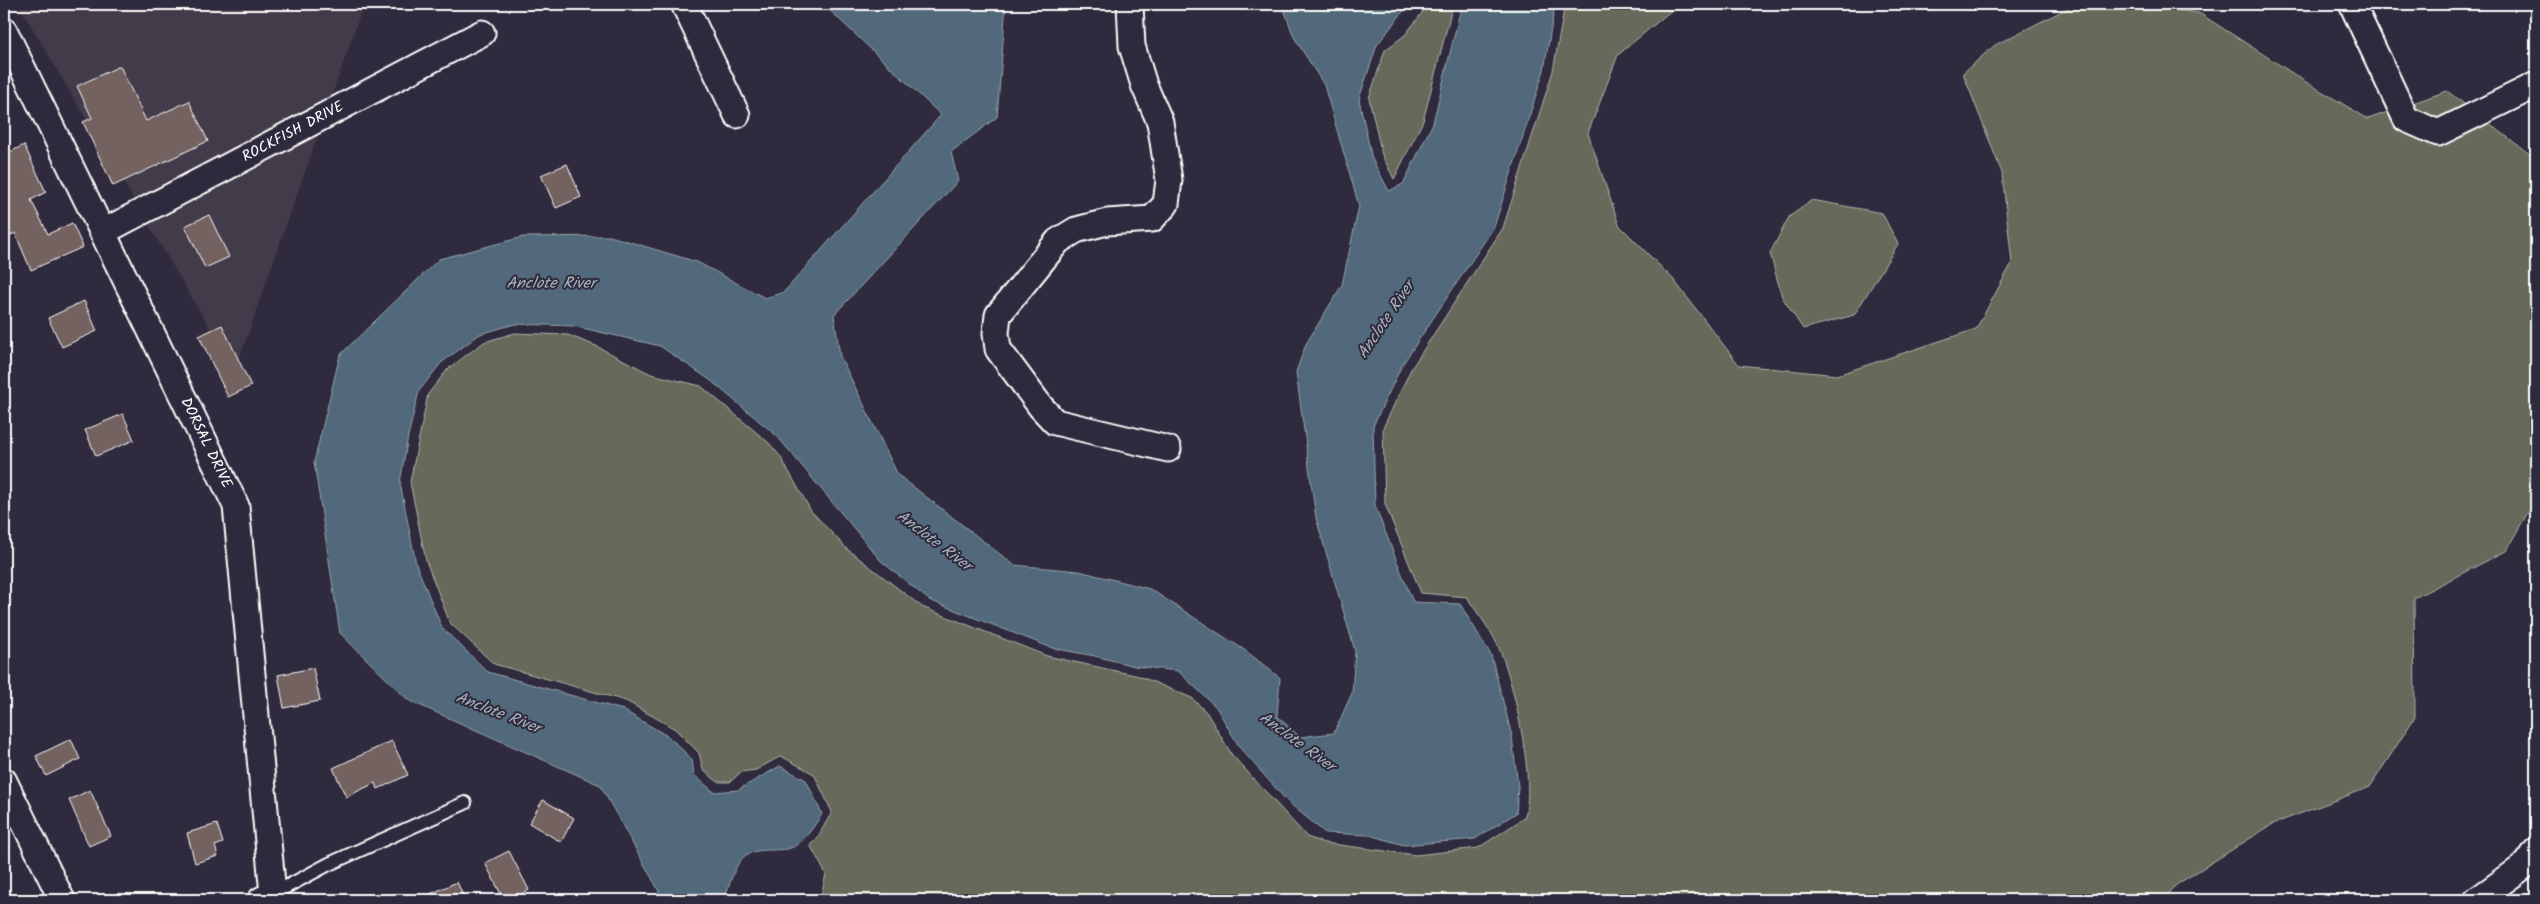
<svg xmlns="http://www.w3.org/2000/svg" width="2540" height="904" font-family="Kalam,sans-serif">
<rect width="100%" height="100%" fill="#2f2a3d"/>
<filter id="ink" filterUnits="userSpaceOnUse"><feTurbulence type="fractalNoise" baseFrequency=".02" numOctaves="2"/><feDisplacementMap in="SourceGraphic" scale="10" xChannelSelector="R" yChannelSelector="G"/><feConvolveMatrix kernelMatrix="1 2 1 2 8 2 1 2 1" color-interpolation-filters="sRGB"/></filter>
<g filter="url(#ink)">
<path fill="#433b48" d="M 18,4 L 364,4 L 235,371 Z"/>
<path fill="#67695a" stroke="#b3b4ac" d="M 1424,4 L 1453,4 L 1423,121 L 1394,179 L 1382,155 L 1369,98 L 1385,50 L 1405,35 L 1422,13 Z
M 1565,4 L 1679,4 L 1618,55 L 1588,133 L 1619,225 L 1673,279 L 1739,365 L 1837,375 L 1976,329 L 2012,263 L 2002,173 L 1963,73 L 1995,45 L 2076,4 L 2131,4 L 2199,13 L 2303,80 L 2368,119 L 2447,91 L 2536,159 L 2536,498 L 2506,551 L 2414,598 L 2415,717 L 2370,787 L 2273,824 L 2176,885 L 2164,900 L 820,900 L 826,874 L 810,845 L 816,840 L 832,812 L 814,774 L 781,756 L 756,770 L 741,772 L 730,782 L 718,782 L 703,770 L 699,753 L 675,729 L 626,701 L 494,664 L 450,623 L 426,561 L 410,482 L 428,394 L 448,369 L 484,342 L 515,333 L 568,335 L 596,346 L 651,374 L 701,386 L 769,443 L 780,456 L 811,511 L 847,549 L 922,607 L 1047,656 L 1139,676 L 1192,698 L 1207,713 L 1232,755 L 1307,837 L 1324,843 L 1416,855 L 1478,848 L 1524,818 C 1537,788 1514,684 1501,653 C 1494,633 1478,615 1467,597 L 1421,593 L 1385,504 L 1383,428 L 1411,369 L 1503,228 L 1553,71 Z
M 1812,200 L 1882,213 L 1898,244 L 1854,315 L 1803,329 L 1782,297 L 1770,253 L 1789,217 Z"/>
<path fill="#51697a" stroke="#97a5af" d="M 823,4 L 1006,4 L 997,117 L 951,152 L 958,181 L 834,315 L 840,356 L 898,475 L 1014,565 L 1079,571 L 1150,589 L 1246,651 L 1280,678 L 1277,716 L 1300,737 L 1334,733 L 1352,693 L 1355,651 L 1316,518 L 1296,372 L 1306,344 L 1342,285 L 1359,206 L 1324,85 L 1294,37 L 1282,4 L 1409,4 L 1377,45 L 1359,99 L 1372,159 L 1389,191 L 1403,184 L 1433,123 L 1462,4 L 1555,4 L 1544,70 L 1494,227 L 1402,365 L 1373,426 L 1375,506 L 1413,602 L 1460,604 L 1491,655 L 1512,736 L 1518,787 L 1516,813 L 1475,839 L 1404,845 L 1369,835 L 1325,833 L 1287,801 L 1240,748 L 1216,707 L 1178,671 L 1134,666 L 1095,656 L 1052,648 L 929,600 L 881,561 L 777,436 L 710,380 L 660,346 L 574,326 L 515,324 L 480,334 L 441,363 L 419,391 L 408,436 L 400,483 L 416,564 L 442,628 L 488,672 L 623,710 L 669,737 L 692,759 L 694,775 L 714,792 L 738,790 L 780,766 L 806,780 L 822,814 C 814,826 803,845 788,849 C 775,851 757,848 746,855 C 734,863 729,888 724,900 L 654,900 L 659,891 L 600,785 L 408,700 L 340,633 L 314,462 L 340,355 L 439,259 L 523,237 L 610,236 L 697,262 L 765,298 L 784,292 L 941,115 Z"/>
<path fill="#736260" stroke="#fff" d="M 120,66 L 146,121 L 189,101 L 208,141 L 113,186 L 83,122 L 92,118 L 77,86 Z
M 24,145 L 46,192 L 31,200 L 48,234 L 72,223 L 83,247 L 31,270 L 15,233 L 4,239 L 4,155 Z
M 567,164 L 581,197 L 556,208 L 541,175 Z
M 209,215 L 229,257 L 205,268 L 185,226 Z
M 84,301 L 97,331 L 62,347 L 48,318 Z
M 222,325 L 251,386 L 228,397 L 199,336 Z
M 123,414 L 134,440 L 96,456 L 85,430 Z
M 313,668 L 320,701 L 284,708 L 278,675 Z
M 71,739 L 80,759 L 46,776 L 36,756 Z
M 392,741 L 408,775 L 378,789 L 375,783 L 346,797 L 333,768 Z
M 90,790 L 111,836 L 89,846 L 69,800 Z
M 543,800 L 574,818 L 561,842 L 529,823 Z
M 217,824 L 223,843 L 215,846 L 218,856 L 195,863 L 187,833 Z
M 509,851 L 529,890 L 509,900 L 504,900 L 485,863 Z
M 457,882 L 465,900 L 417,900 Z"/>
<g fill="none" stroke-linecap="round" stroke-linejoin="round">
<g stroke="#fff" stroke-width="16">
<path id="lane" d="M 273,894 L 329,864 L 465,803"/>
</g>
<g stroke="#fff" stroke-width="29">
<path id="street" d="M 684,4 L 737,115
M 1130,4 L 1132,46 L 1144,85 L 1160,122 L 1169,180 L 1166,204 L 1152,219 L 1107,222 L 1076,230 L 1058,241 L 998,315 L 996,333 L 998,349 L 1041,407 L 1055,422 L 1168,449
M 2352,4 L 2406,119 L 2438,133 L 2536,85
M 4,30 L 236,506 L 273,894 L 261,900
M 103,232 L 482,33
M 4,781 L 62,900
M 2477,900 L 2527,864 L 2536,851"/>
</g>
<use href="#lane" stroke="#2f2a3d" stroke-width="12"/>
<use href="#street" stroke="#2f2a3d" stroke-width="25"/>
</g>
</g>
<g text-anchor="middle" dominant-baseline="central" stroke-width="4" stroke-linejoin="round" paint-order="stroke">
<g font-size="15" fill="#fff" stroke="#2f2a3d">
<text transform="translate(293 132) rotate(-28)">ROCKFISH DRIVE</text>
<text transform="translate(206 443) rotate(64)">DORSAL DRIVE</text>
</g>
<g font-size="16" font-style="italic" fill="#a8b4bc" stroke="#2f2a3d">
<text x="551" y="283">Anclote River</text>
<text transform="translate(1386 320) rotate(-56)">Anclote River</text>
<text transform="translate(934 541) rotate(37)">Anclote River</text>
<text transform="translate(498 713) rotate(21)">Anclote River</text>
<text transform="translate(1297 742) rotate(36)">Anclote River</text>
</g>
</g>
<rect width="2540" height="904" fill="none" stroke="#2f2a3d" stroke-width="20"/>
<rect x="10" y="10" width="2520" height="884" fill="none" stroke="#fff" stroke-width="2" filter="url(#ink)"/>
</svg>
